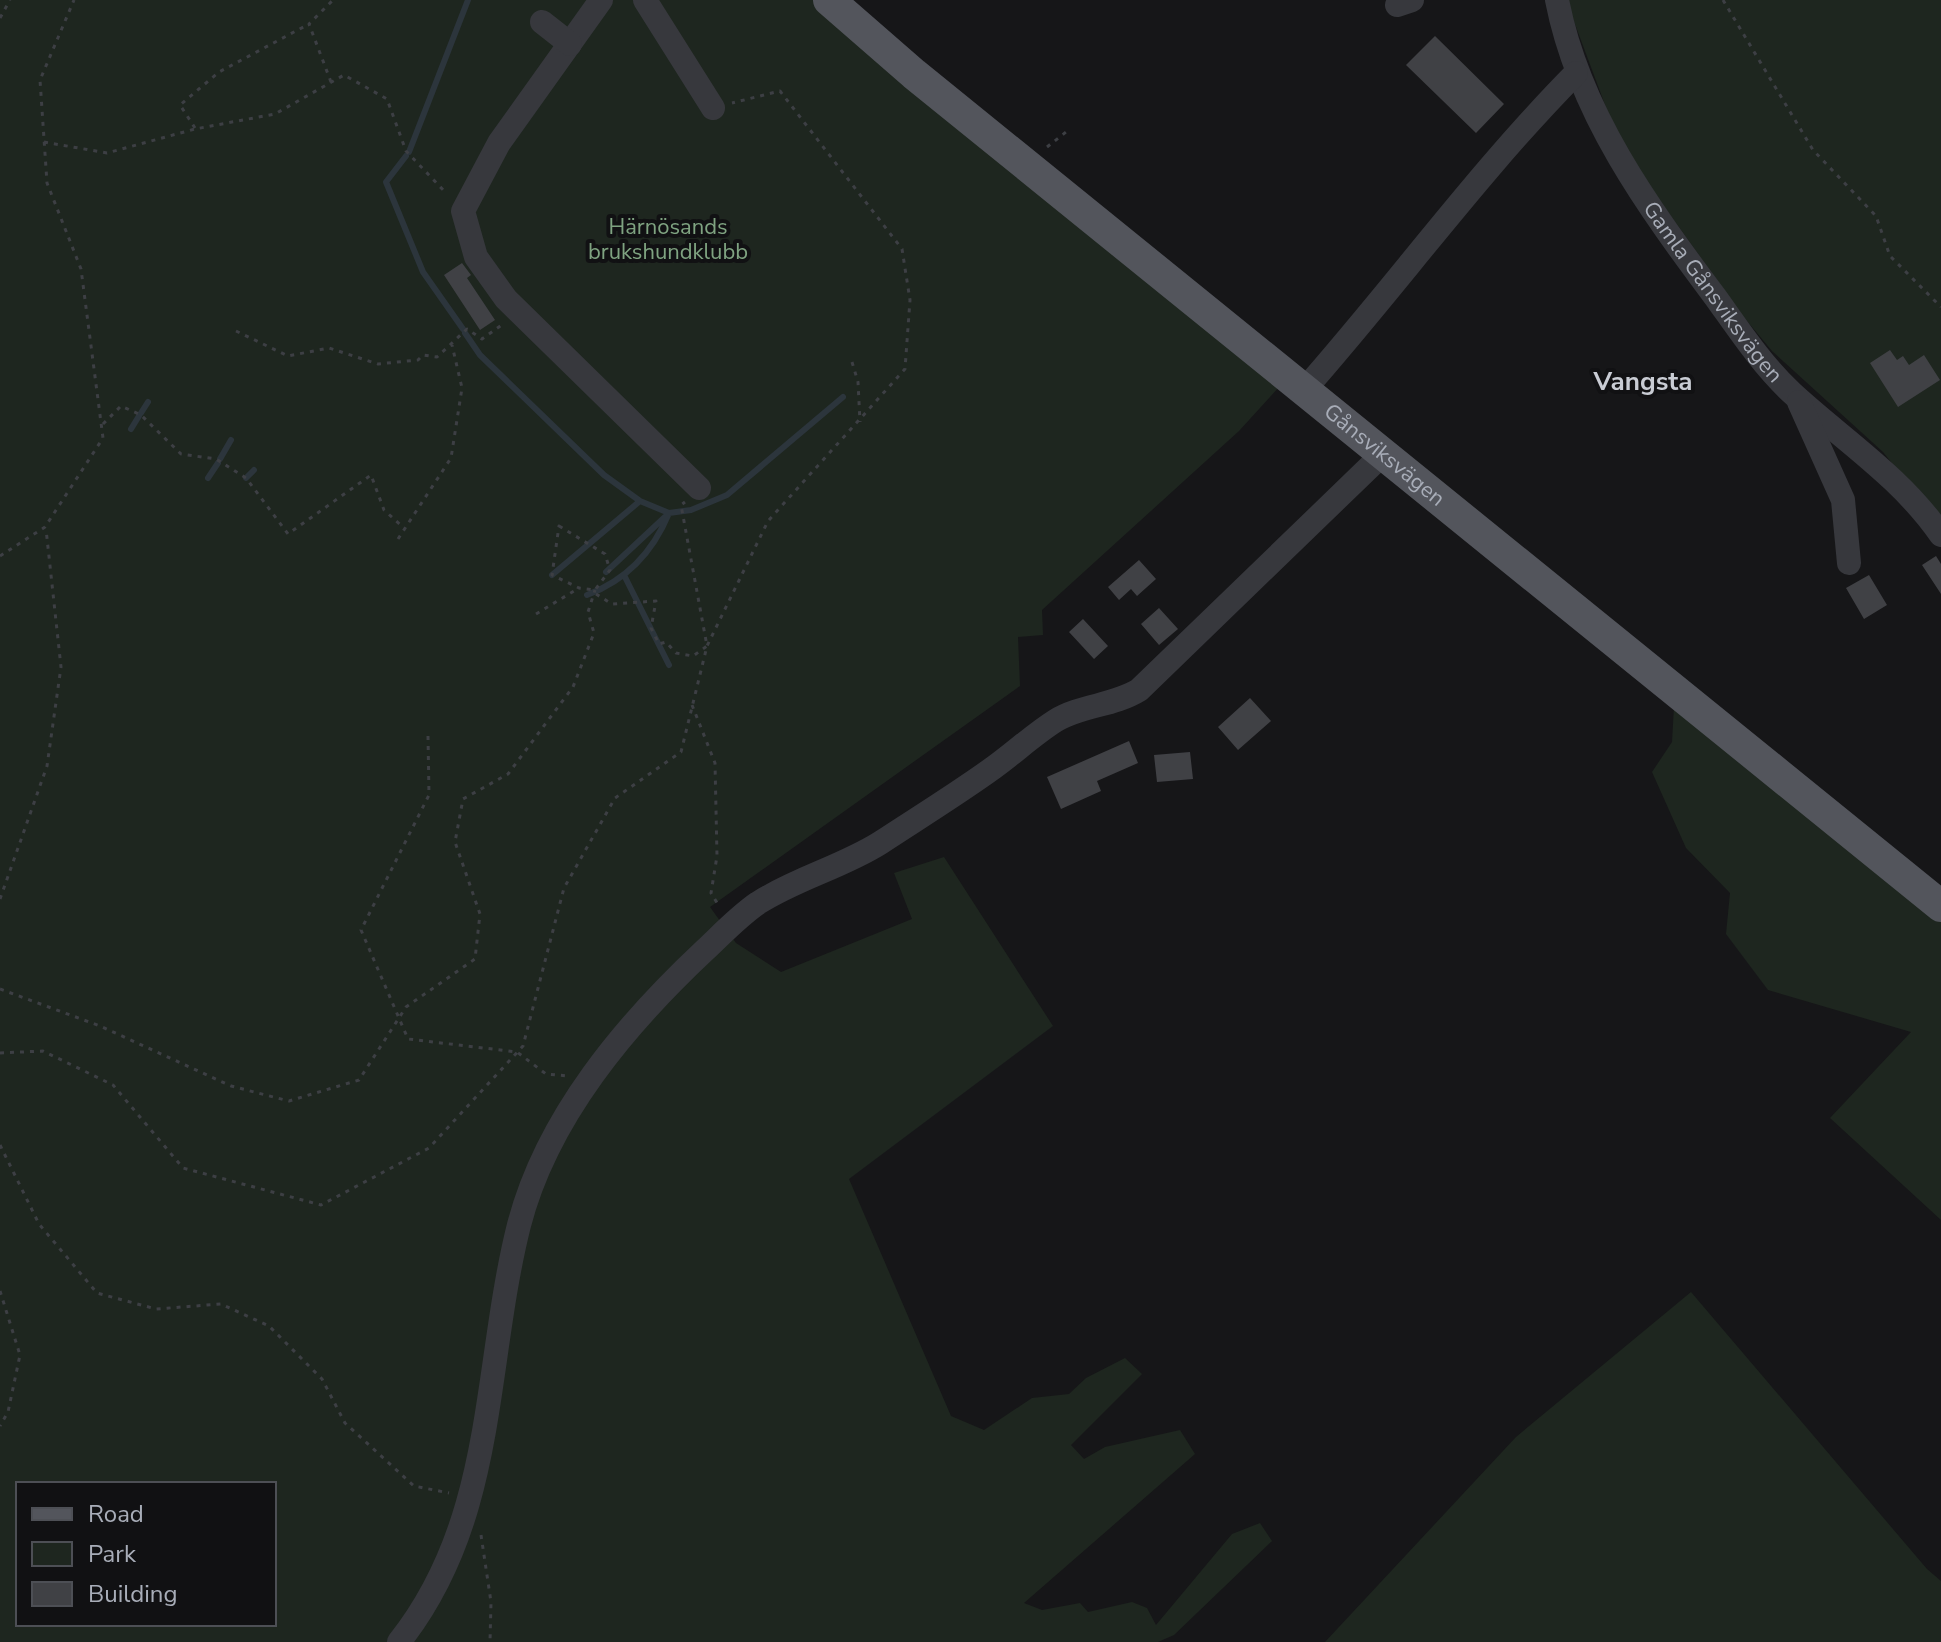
<svg xmlns="http://www.w3.org/2000/svg" width="1941" height="1642" font-family="'Nunito Sans',sans-serif">
<rect width="100%" height="100%" fill="#161618"/>
<path fill="#1e261f" fill-rule="evenodd" d="M 0,0 L 820,0 L 1279,387 L 1239,431 L 1042,610 L 1043,635 L 1018,637 L 1020,686 L 710,907 L 736,943 L 781,972 L 912,919 L 894,873 L 944,857 L 1053,1026 L 849,1179 L 951,1416 L 984,1430 L 1032,1398 L 1069,1394 L 1086,1378 L 1125,1358 L 1142,1374 L 1071,1445 L 1084,1459 L 1105,1447 L 1180,1430 L 1195,1454 L 1024,1603 L 1042,1610 L 1080,1603 L 1088,1612 L 1132,1602 L 1147,1608 L 1156,1625 L 1232,1534 L 1260,1523 L 1272,1541 L 1174,1635 L 1158,1642 L 0,1642 ZM 18,1484 L 274,1484 L 274,1624 L 18,1624 Z
M 1566,0 L 1941,0 L 1941,524 L 1883,452 L 1772,351 L 1742,315 L 1620,145 Z
M 1674,706 L 1941,916 L 1941,1220 L 1830,1118 L 1911,1032 L 1768,990 L 1726,934 L 1730,893 L 1686,848 L 1652,772 L 1672,742 Z
M 1691,1292 L 1927,1569 L 1941,1581 L 1941,1642 L 1325,1642 L 1516,1437 Z"/>
<g fill="none" stroke-linecap="round" stroke-linejoin="round">
<path stroke="#2c353c" stroke-width="6" d="M 409,152 L 468,0
M 406,156 L 386,182 L 423,272 L 463,329
M 465,333 L 480,355 L 604,475 L 640,501 L 669,513 L 691,510 L 727,495 L 843,397
M 141,413 L 148,402
M 131,429 L 139,416
M 220,459 L 231,440
M 208,478 L 218,463
M 246,478 L 254,470
M 606,572 L 667,515
M 552,575 L 640,501
M 624,575 L 669,665
M 587,595 C 627,580 653,552 669,513"/>
</g>
<path fill="#404145" d="M 1435,36 L 1504,104 L 1476,133 L 1406,65 Z
M 462,263 L 471,275 L 467,278 L 495,320 L 480,330 L 444,275 Z
M 1890,350 L 1897,360 L 1903,356 L 1909,365 L 1924,355 L 1940,380 L 1898,407 L 1870,363 Z
M 1936,556 L 1941,564 L 1941,594 L 1922,565 Z
M 1139,560 L 1156,579 L 1137,596 L 1131,589 L 1119,600 L 1108,587 Z
M 1869,575 L 1887,605 L 1864,619 L 1846,588 Z
M 1159,608 L 1178,629 L 1159,645 L 1141,624 Z
M 1083,619 L 1108,646 L 1094,659 L 1069,632 Z
M 1250,698 L 1271,721 L 1238,750 L 1218,727 Z
M 1129,741 L 1138,763 L 1097,781 L 1101,791 L 1061,809 L 1047,777 Z
M 1190,752 L 1193,779 L 1157,782 L 1154,755 Z"/>
<g fill="none" stroke-linecap="round" stroke-linejoin="round">
<path stroke="#3d3f44" stroke-width="3" stroke-dasharray="4 6" stroke-linecap="butt" d="M 1723,0 L 1813,150 L 1876,216 L 1890,256 L 1941,307
M 0,18 L 10,0
M 331,82 L 309,24 L 333,0
M 195,128 L 180,105 L 219,72 L 309,24
M 44,142 L 107,153 L 195,129 L 275,114 L 344,75 L 387,99 L 406,151 L 447,194
M 1047,147 L 1066,132
M 236,331 L 288,356 L 329,348 L 378,364 L 418,360 L 423,355 L 437,357 L 467,329 L 482,339 L 503,324
M 852,362 L 858,382 L 860,422
M 103,424 L 121,406 L 141,415 L 181,454 L 216,459 L 246,478 L 288,534 L 371,475 L 384,510 L 405,529
M 559,526 L 605,554 L 610,570 L 595,590 L 579,588 L 552,575 Z
M 398,539 L 451,458 L 462,388 L 452,345
M 0,556 L 45,527 L 103,438 L 81,269 L 47,183 L 40,80 L 74,0
M 596,594 L 612,604 L 656,601 L 651,628 L 659,644 L 666,642 L 676,653 L 693,656 L 707,646 L 681,505 L 685,502
M 536,614 L 579,588
M 692,705 L 715,763 L 717,856 L 711,893 L 719,906
M 428,736 L 429,795 L 361,930 L 408,1039 L 517,1052 L 546,1074 L 569,1076
M 0,899 L 47,766 L 61,667 L 46,529
M 0,989 L 100,1026 L 231,1086 L 289,1101 L 359,1080 L 406,1007 L 475,959 L 480,914 L 455,842 L 463,799 L 508,774 L 573,687 L 594,633 L 588,612 L 595,590
M 0,1053 L 43,1051 L 113,1085 L 183,1168 L 321,1205 L 429,1148 L 523,1046 L 564,888 L 615,798 L 681,752 L 707,646 L 768,521 L 905,369 L 910,300 L 902,249 L 780,91 L 732,103
M 0,1145 L 39,1224 L 97,1293 L 156,1309 L 221,1304 L 269,1326 L 322,1379 L 345,1423 L 414,1486 L 449,1493
M 0,1291 L 20,1355 L 8,1412 L 0,1426
M 481,1535 L 491,1602 L 490,1642"/>
<g stroke="#37383d" stroke-width="24">
<path d="M 601,0 L 499,143 L 463,211 L 476,257 L 506,299 L 699,488"/>
<path d="M 645,0 L 713,108"/>
<path id="s1" d="M 1557,0 C 1579,113 1648,207 1716,298 C 1739,330 1762,365 1792,393 C 1843,440 1901,477 1941,535"/>
<path d="M 1397,5 L 1412,0"/>
<path d="M 542,22 L 570,44"/>
<path d="M 1304,390 C 1396,286 1478,172 1576,73"/>
<path d="M 1799,402 L 1843,500 L 1849,563"/>
<path d="M 399,1642 C 497,1518 483,1368 519,1225 C 547,1117 626,1024 705,950 C 722,934 739,916 758,903 C 797,878 842,867 880,843 C 918,818 957,794 993,768 C 1014,753 1033,735 1055,721 C 1081,705 1113,706 1139,690 L 1383,454"/>
</g>
<path stroke="#53555c" stroke-width="32" id="s2" d="M 829,0 L 914,74 L 1941,906"/>
</g>
<g text-anchor="middle" dominant-baseline="central" stroke-width="8" stroke-linejoin="round" paint-order="stroke">
<g font-size="22" fill="#7fa381" stroke="#111113">
<text x="668" y="227">Härnösands<tspan x="668" dy="25">brukshundklubb</tspan></text>
</g>
<g font-size="22" fill="#a8adb8" stroke="#111113">
<text stroke="none"><textPath href="#s1" startOffset="334">Gamla Gånsviksvägen</textPath></text>
<text stroke="none"><textPath href="#s2" startOffset="718">Gånsviksvägen</textPath></text>
</g>
<g font-size="26" font-weight="bold" fill="#c9ccd4" stroke="#111113">
<text x="1643" y="381">Vangsta</text>
</g>
</g>
<rect x="16" y="1482" width="260" height="144" fill="#111113" stroke="#4d4f55" stroke-width="2"/>
<rect x="32" y="1508" width="40" height="12" fill="#53555c" stroke="#4d4f55" stroke-width="2"/>
<text x="88" y="1522" font-size="24" fill="#a8adb8">Road</text>
<rect x="32" y="1542" width="40" height="24" fill="#1e261f" stroke="#4d4f55" stroke-width="2"/>
<text x="88" y="1562" font-size="24" fill="#a8adb8">Park</text>
<rect x="32" y="1582" width="40" height="24" fill="#404145" stroke="#4d4f55" stroke-width="2"/>
<text x="88" y="1602" font-size="24" fill="#a8adb8">Building</text>
</svg>
